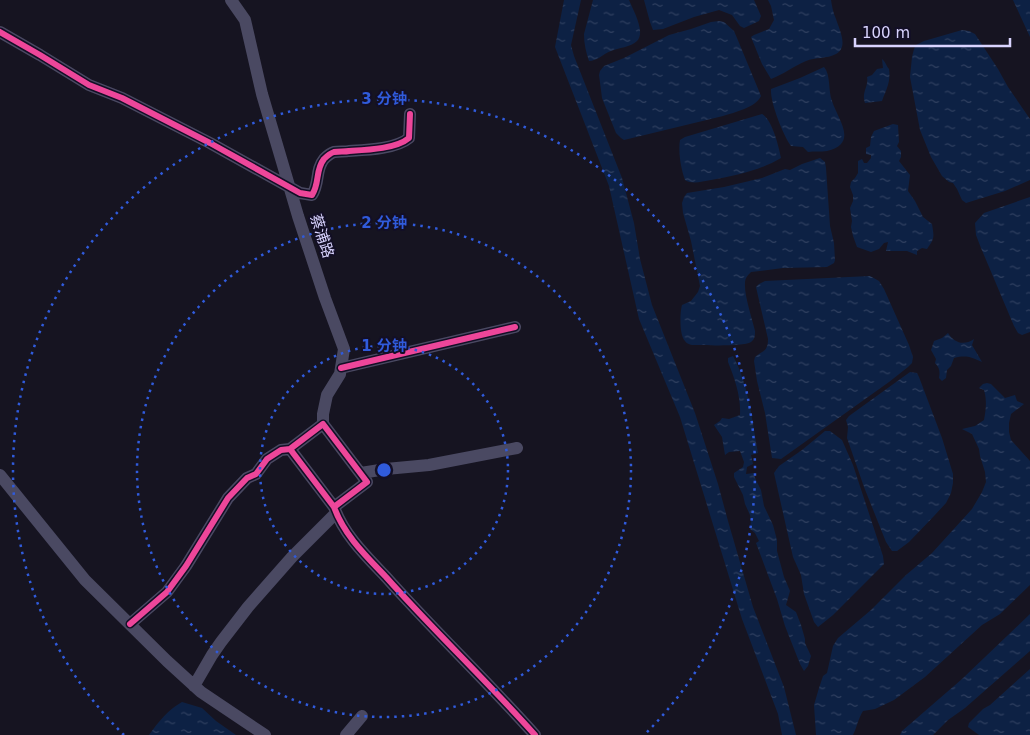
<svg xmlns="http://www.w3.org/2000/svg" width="1030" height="735" font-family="'DejaVu Sans','Noto Sans SC',sans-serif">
<defs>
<pattern id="water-ripples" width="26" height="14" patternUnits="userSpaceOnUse" patternTransform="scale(1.25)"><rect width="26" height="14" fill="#0d2144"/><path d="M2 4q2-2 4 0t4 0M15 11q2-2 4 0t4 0" fill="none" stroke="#304060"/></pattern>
</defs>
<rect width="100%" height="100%" fill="#161421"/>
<path fill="url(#water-ripples)" d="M 564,0 L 581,0 L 571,45 L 574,56 L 622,178 L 634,223 L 640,259 L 652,305 L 695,413 L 718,484 L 728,521 L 753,607 L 784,687 L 796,735 L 782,735 L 778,714 L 742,619 L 680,417 L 639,319 L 609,186 L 555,47 Z
M 593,0 L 629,0 C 633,10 646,32 637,41 C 631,47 618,48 611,51 C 603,54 597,61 589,61 C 586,52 584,44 584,34 Z
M 644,0 L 754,0 L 761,16 L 759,21 L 744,28 L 740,26 L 732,15 L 719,10 L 694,17 L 663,29 L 653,30 L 650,22 Z
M 768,0 L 831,0 C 832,6 833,13 836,19 C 839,29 849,47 836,54 C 827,59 815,57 806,61 C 794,66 784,74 771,79 L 762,64 L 751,37 L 754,35 L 769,29 L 774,20 L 771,6 Z
M 1013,0 L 1030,0 L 1030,37 Z
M 719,21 L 724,22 L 734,31 L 737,38 L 761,96 C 755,108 735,112 723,116 L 624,140 L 621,138 L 616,133 L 602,98 L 601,90 L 599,75 L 600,71 L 604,66 L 624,58 L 669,35 L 691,29 L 711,22 Z
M 962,30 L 969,31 L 975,34 L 998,69 L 1008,87 L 1030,119 L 1030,180 L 1005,191 L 966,203 L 962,200 L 957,189 L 953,183 L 949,182 L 942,176 L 931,157 L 920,130 L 910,77 L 912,57 L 914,49 L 916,45 L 924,41 Z
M 882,59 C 886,62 886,66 889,69 C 891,82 886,90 882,101 L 865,103 C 861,93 869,86 867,77 L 872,75 L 877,69 L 883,68 Z
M 824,67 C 831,75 828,91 832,101 C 838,120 859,143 827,151 C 821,152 814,151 808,152 L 803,147 L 791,146 C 783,135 770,102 771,89 L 800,78 Z
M 762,114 C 772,119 779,147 781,158 C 761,170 735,176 711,180 C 702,181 693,185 685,180 C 681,169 678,152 680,140 L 685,137 Z
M 893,124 L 898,125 L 899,142 L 897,146 L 901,151 L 901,157 L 899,161 L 910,175 L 908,191 L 915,201 L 923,217 L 932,224 C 934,237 935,238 927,249 L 922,248 L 917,251 L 917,255 L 907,251 L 886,251 L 888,242 L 884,243 L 879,249 L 871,252 L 857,247 L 853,236 L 851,227 L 852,221 L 850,208 L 853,201 L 853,195 L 850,187 L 851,182 L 855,178 L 858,173 L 858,161 L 862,159 L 864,163 L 867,163 L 871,158 L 871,155 L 866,154 L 866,148 L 870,146 L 871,137 L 874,131 Z
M 820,158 L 825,162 L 826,168 L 830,226 L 834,243 L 835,260 L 834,263 L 827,267 L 783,268 L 751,272 C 748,275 745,278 745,283 C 744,295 752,318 755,331 C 755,336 755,339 751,342 C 743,347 704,345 692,345 C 689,344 687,344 685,341 C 679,335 680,312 682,305 L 691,301 L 698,292 L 700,286 L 691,241 L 683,213 L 682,203 L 684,197 L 687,193 L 724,187 L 762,178 L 785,169 L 790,170 L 802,164 Z
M 1030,197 L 1030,332 L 1022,335 L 1018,333 L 1014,326 L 981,248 L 976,235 L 975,223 L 984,213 Z
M 870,276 L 879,281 L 884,289 L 909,345 L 913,357 L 912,363 L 908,367 L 889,382 L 781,459 L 772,458 L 765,413 L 757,381 L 754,361 L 755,357 C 763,350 768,352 768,339 L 756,287 L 759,284 L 765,281 Z
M 948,333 C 954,343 964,346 974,339 L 972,345 L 982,362 C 971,357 966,355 954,358 L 951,366 L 947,370 L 946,378 L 942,381 L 939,378 C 940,372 940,368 935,363 L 936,359 L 931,350 L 934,341 L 942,338 Z
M 733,356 C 749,385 752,421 758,453 L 751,455 L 753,464 L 747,467 L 746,474 L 754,473 L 755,478 L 761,490 L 764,506 L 773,525 L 777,540 L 777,551 L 784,577 L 790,591 L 786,605 L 796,612 L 801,625 L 805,639 L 805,643 L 811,656 L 808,666 L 804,671 L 800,664 L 785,626 L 777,599 L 756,543 L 759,541 L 755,533 L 750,529 L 751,521 L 750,515 L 745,504 L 743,495 L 734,477 L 734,473 L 743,467 L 744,462 L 740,451 L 729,452 L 725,455 L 722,437 L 714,425 L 720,421 L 722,418 L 729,419 L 740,415 C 741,397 735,379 728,362 L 728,358 Z
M 910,372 L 917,373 L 919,377 L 942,438 L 953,474 L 953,483 L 951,493 L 946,503 L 934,516 L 909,542 L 897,551 L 892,551 L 886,542 L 864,487 L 847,438 L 848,427 L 846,420 L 849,416 Z
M 987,383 L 991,384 L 1005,398 L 1015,395 L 1017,401 L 1024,404 L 1011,414 L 1009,423 L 1009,432 L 1011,440 L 1030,461 L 1030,585 L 1000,614 L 982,625 L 925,677 L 894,700 L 875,709 L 863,711 C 858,719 857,727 853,735 L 816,735 L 814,705 L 819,688 L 823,676 L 827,673 L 833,646 L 838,638 L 871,610 L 906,575 L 932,553 L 972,509 L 982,492 L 986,482 L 985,472 L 980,456 L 979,449 L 972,434 L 962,429 L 975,426 L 984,420 C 986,410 987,400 984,390 L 979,388 L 983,384 Z
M 825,431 L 830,431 L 842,440 L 853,465 L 883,556 L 884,564 L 833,615 L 818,627 L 814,622 L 804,594 L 801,575 L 793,557 L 774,473 L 779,466 L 802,450 Z
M 1030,614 L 1030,651 L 965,708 L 948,720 L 933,735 L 900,735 L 902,731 L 962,679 Z
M 1030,669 L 1030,735 L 979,735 L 968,727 L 969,723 L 983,709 L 990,705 Z
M 182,702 L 202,708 L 216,721 L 236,735 L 149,735 C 158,722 169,709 182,702 Z"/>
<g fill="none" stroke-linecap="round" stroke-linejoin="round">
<path stroke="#4a4962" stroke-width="12" d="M 231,0 L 245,20 L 262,94 L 298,216 L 325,298 L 344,349 L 340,374 L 327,395 L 323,414 L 323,424
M 0,32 L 40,55 L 89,85 L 122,98 L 210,143 L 300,193 L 312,195 C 320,183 315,170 324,159 C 327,156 331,153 334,152 C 339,151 345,152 349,151 C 366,150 396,149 409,138 L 410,114
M 341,368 L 515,327
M 361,473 L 386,469 L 429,465 L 517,448
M 0,475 L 85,580 L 167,661 L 201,692 L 265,735
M 334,507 C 344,535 366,556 386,577 C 434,631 487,681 535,735
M 130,624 L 167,592 L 186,566 L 228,498 L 247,478 L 256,474 L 267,459 L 281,450 L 290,449 L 323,424 L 367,482 L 334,507 L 290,449
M 194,686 L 212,655 L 221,642 L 248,607 L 292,557 L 336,513
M 346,735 L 362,716"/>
<g stroke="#130f26" stroke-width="9">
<path id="cycleway" d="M 0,32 L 40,55 L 89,85 L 122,98 L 210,143 L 300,193 L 312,195 C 320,183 315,170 324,159 C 327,156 331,153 334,152 C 339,151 345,152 349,151 C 366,150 396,149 409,138 L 410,114
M 341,368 L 515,327
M 334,507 C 344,535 366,556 386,577 C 434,631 487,681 535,735
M 130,624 L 167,592 L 186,566 L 228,498 L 247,478 L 256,474 L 267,459 L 281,450 L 290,449 L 323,424 L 367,482 L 334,507 L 290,449"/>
</g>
<use href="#cycleway" stroke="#ed469a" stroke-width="6"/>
</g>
<g fill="none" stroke="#305bdc" stroke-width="2.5" stroke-dasharray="2.5 5">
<circle cx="384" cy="470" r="124"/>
<circle cx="384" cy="470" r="247"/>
<path d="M124 735A371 371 0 1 1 644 735"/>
</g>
<g text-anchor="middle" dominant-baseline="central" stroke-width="4" stroke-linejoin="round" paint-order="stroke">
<g font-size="15" fill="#d9d4ff" stroke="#130f26">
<text transform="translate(322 236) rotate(72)">蔡浦路</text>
</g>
</g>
<circle cx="384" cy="470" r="8" fill="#305bdc" stroke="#130f26" stroke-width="2.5"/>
<g font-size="15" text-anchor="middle" font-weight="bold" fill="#305bdc" stroke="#130f26" stroke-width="4" stroke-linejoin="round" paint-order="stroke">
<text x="384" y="104">3 分钟</text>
<text x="384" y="228">2 分钟</text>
<text x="384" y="351">1 分钟</text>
</g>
<path d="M855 38v8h155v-8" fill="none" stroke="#d9d4ff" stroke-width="2.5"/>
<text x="862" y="38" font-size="15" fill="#d9d4ff" stroke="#130f26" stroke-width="4" paint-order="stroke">100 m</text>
</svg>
